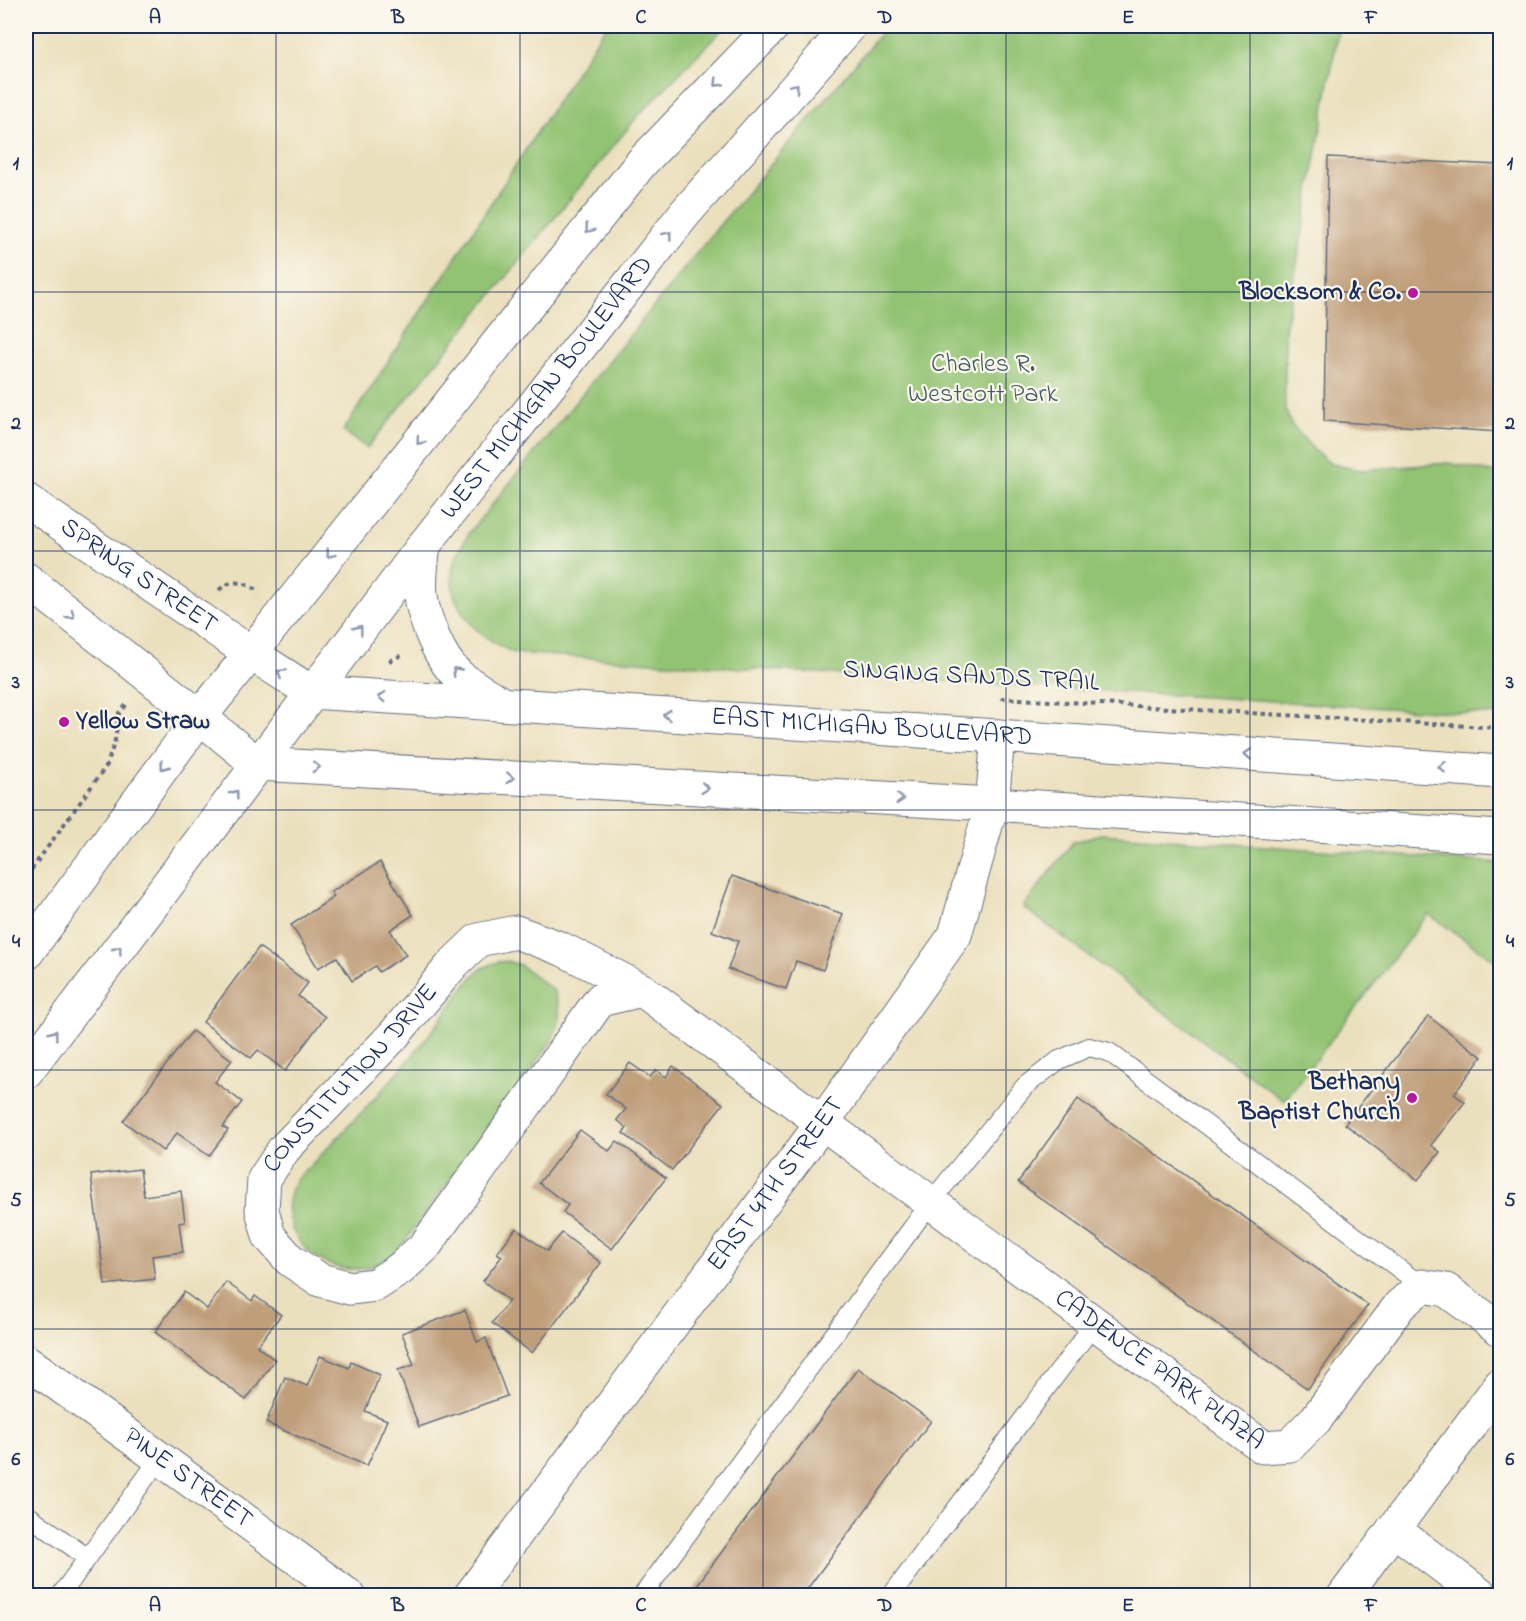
<svg xmlns="http://www.w3.org/2000/svg" width="1526" height="1621" font-family="'Indie Flower',sans-serif">
<rect width="100%" height="100%" fill="#fbf7ec"/>
<filter id="ink" filterUnits="userSpaceOnUse"><feTurbulence type="fractalNoise" baseFrequency=".0167" numOctaves="2"/><feDisplacementMap in="SourceGraphic" scale="12" xChannelSelector="R" yChannelSelector="G"/><feConvolveMatrix kernelMatrix="1 2 1 2 8 2 1 2 1" color-interpolation-filters="sRGB"/></filter>
<filter id="wash" filterUnits="userSpaceOnUse"><feTurbulence type="fractalNoise" baseFrequency=".008" numOctaves="4" result="noise"/><feDisplacementMap in="SourceGraphic" scale="24" xChannelSelector="R" yChannelSelector="G"/><feGaussianBlur stdDeviation="1.35" result="paint"/><feColorMatrix in="noise" values="0 0 0 0 0 0 0 0 0 0 0 0 0 0 0 0 0 1.4 0 .05"/><feComposite in="paint" operator="in"/></filter>
<g filter="url(#wash)">
<rect width="100%" height="100%" fill="#ebe0bd"/>
<path fill="#92c372" stroke="#567968" stroke-width="1.5" d="M 606,26 L 726,26 L 637,117 L 367,448 L 343,431 Z
M 887,26 L 1339,26 L 1285,330 L 1285,408 L 1291,424 L 1313,449 L 1331,464 L 1360,470 L 1449,463 L 1500,474 L 1500,715 L 894,678 L 514,653 C 478,637 446,609 453,566 C 455,555 464,543 469,533 L 718,227 Z
M 1101,834 L 1500,863 L 1500,964 L 1428,914 L 1284,1101 L 1023,907 L 1073,842 Z
M 507,961 L 520,965 L 554,991 L 558,1004 L 560,1018 L 552,1041 L 399,1249 C 387,1259 375,1267 359,1269 C 315,1273 272,1227 293,1185 C 297,1177 305,1171 311,1165 C 327,1148 343,1132 359,1115 C 394,1079 426,1041 455,1000 C 471,978 479,963 507,961 Z"/>
<g id="blocks">
<path fill="#bf9e7a" d="M 1328,157 L 1500,165 L 1500,432 L 1324,421 Z
M 380,862 L 413,915 L 390,930 L 406,955 L 379,972 L 375,966 L 352,981 L 337,957 L 318,968 L 291,925 L 334,897 L 331,892 Z
M 732,876 L 843,914 L 823,970 L 796,961 L 786,989 L 728,969 L 738,941 L 712,931 Z
M 259,947 L 308,983 L 298,996 L 325,1017 L 285,1071 L 258,1050 L 251,1058 L 203,1022 Z
M 1428,1016 L 1482,1057 L 1454,1094 L 1465,1102 L 1431,1145 L 1440,1152 L 1418,1180 L 1345,1124 Z
M 192,1031 L 232,1060 L 215,1082 L 242,1102 L 223,1127 L 228,1130 L 209,1156 L 177,1133 L 163,1151 L 123,1121 Z
M 630,1063 L 650,1077 L 656,1070 L 666,1077 L 673,1066 L 723,1104 L 672,1170 L 623,1133 L 627,1128 L 617,1120 L 626,1109 L 606,1094 Z
M 1078,1099 L 1368,1305 L 1308,1389 L 1018,1182 Z
M 580,1130 L 609,1151 L 617,1141 L 666,1178 L 612,1249 L 563,1212 L 568,1205 L 539,1183 Z
M 140,1169 L 144,1196 L 181,1191 L 185,1222 L 179,1223 L 183,1252 L 152,1256 L 155,1279 L 105,1285 L 91,1175 Z
M 516,1228 L 547,1251 L 562,1233 L 601,1263 L 532,1353 L 492,1323 L 509,1301 L 483,1281 L 502,1256 L 497,1253 Z
M 226,1282 L 252,1301 L 255,1296 L 281,1315 L 257,1346 L 275,1360 L 246,1400 L 155,1332 L 184,1292 L 207,1309 Z
M 465,1310 L 477,1342 L 486,1338 L 507,1396 L 419,1427 L 398,1370 L 414,1365 L 402,1333 Z
M 320,1356 L 349,1368 L 351,1362 L 380,1375 L 365,1411 L 387,1420 L 367,1466 L 266,1423 L 285,1377 L 307,1386 Z
M 858,1368 L 931,1421 L 802,1596 L 689,1596 Z"/>
</g>
</g>
<g filter="url(#ink)">
<use href="#blocks" fill-opacity="0" stroke="#646d7f" stroke-width="1.5"/>
<g fill="none" stroke-linecap="round" stroke-linejoin="round">
<g stroke="#646d7f" stroke-width="20">
<path id="service" d="M 26,1514 L 88,1558
M 60,1596 L 160,1458
M 642,1596 L 931,1202 L 1025,1086 L 1059,1060 L 1089,1047 L 1109,1052 L 1422,1286
M 891,1596 L 1095,1323"/>
</g>
<g stroke="#646d7f" stroke-width="35">
<g id="minor">
<path id="s1" d="M 26,500 L 252,654"/>
<path d="M 26,579 L 200,717"/>
<path id="s2" d="M 642,990 L 600,1000 L 425,1246 L 400,1269 L 375,1285 L 350,1288 L 320,1280 L 290,1260 L 269,1236 L 262,1210 L 264,1179 L 284,1149 L 393,1036 L 453,964 L 478,940 L 516,932 L 562,949 L 642,990 L 1263,1447 L 1290,1445 L 1316,1419 L 1400,1305 L 1422,1286 L 1446,1290 L 1500,1329"/>
<path d="M 1393,1529 L 1482,1596"/>
<path id="s3" d="M 470,1596 L 823,1122 L 955,935 L 992,804 L 998,736"/>
<path d="M 1344,1596 L 1500,1385"/>
</g>
</g>
<g stroke="#646d7f" stroke-width="35">
<g id="tertiary">
<path id="s4" d="M 26,1361 L 349,1596"/>
</g>
</g>
<g stroke="#646d7f" stroke-width="35">
<g id="primary">
<path d="M 424,545 C 422,562 419,579 421,596 C 424,620 440,660 459,676 C 472,686 488,695 502,704"/>
<path id="s5" d="M 252,654 L 311,692 L 998,736 L 1500,772"/>
<path d="M 200,717 L 257,764 L 992,804 L 1500,837"/>
<path d="M 26,954 L 200,717 L 642,162 L 773,26"/>
<path id="s6" d="M 26,1072 L 424,545 L 686,212 L 850,26"/>
</g>
</g>
<path stroke="#646d7f" stroke-width="4" stroke-dasharray="4.5 4.5" stroke-linecap="butt" d="M 219,590 C 233,578 244,582 258,591
M 389,661 L 404,654
M 1001,698 L 1500,728
M 26,877 L 107,765 L 115,740 L 119,713 L 128,703"/>
<use href="#service" stroke="#fff" stroke-width="18"/>
<use href="#minor" stroke="#fff" stroke-width="33"/>
<use href="#tertiary" stroke="#fff" stroke-width="33"/>
<use href="#primary" stroke="#fff" stroke-width="33"/>
</g>
<defs><path id="oneway-chevron" d="M-2-3.5L2.5 0L-2 3.5" fill="none" stroke-width="1.6" stroke-linecap="round" stroke-linejoin="round" transform="scale(1.5)"/></defs>
<g stroke="#8d97ae">
<use href="#oneway-chevron" transform="translate(718 83) rotate(134)"/>
<use href="#oneway-chevron" transform="translate(795 87) rotate(-49)"/>
<use href="#oneway-chevron" transform="translate(589 229) rotate(128)"/>
<use href="#oneway-chevron" transform="translate(668 235) rotate(-52)"/>
<use href="#oneway-chevron" transform="translate(420 441) rotate(129)"/>
<use href="#oneway-chevron" transform="translate(330 554) rotate(128)"/>
<use href="#oneway-chevron" transform="translate(71 615) rotate(38)"/>
<use href="#oneway-chevron" transform="translate(359 629) rotate(-53)"/>
<use href="#oneway-chevron" transform="translate(456 671) rotate(-134)"/>
<use href="#oneway-chevron" transform="translate(281 673) rotate(-147)"/>
<use href="#oneway-chevron" transform="translate(382 697) rotate(-177)"/>
<use href="#oneway-chevron" transform="translate(667 715) rotate(-176)"/>
<use href="#oneway-chevron" transform="translate(1248 754) rotate(-176)"/>
<use href="#oneway-chevron" transform="translate(164 766) rotate(127)"/>
<use href="#oneway-chevron" transform="translate(316 767) rotate(3)"/>
<use href="#oneway-chevron" transform="translate(1442 767) rotate(-176)"/>
<use href="#oneway-chevron" transform="translate(510 778) rotate(3)"/>
<use href="#oneway-chevron" transform="translate(705 788) rotate(3)"/>
<use href="#oneway-chevron" transform="translate(235 794) rotate(-53)"/>
<use href="#oneway-chevron" transform="translate(900 799) rotate(3)"/>
<use href="#oneway-chevron" transform="translate(118 950) rotate(-53)"/>
<use href="#oneway-chevron" transform="translate(54 1034) rotate(-53)"/>
</g>
</g>
<path fill="none" stroke="#1b2f5e" stroke-width="1.5" stroke-opacity="0.55" d="M 276,26 L 276,1596M 520,26 L 520,1596M 763,26 L 763,1596M 1006,26 L 1006,1596M 1250,26 L 1250,1596M 26,292 L 1500,292M 26,551 L 1500,551M 26,810 L 1500,810M 26,1070 L 1500,1070M 26,1329 L 1500,1329"/>
<g fill="#b5179e" stroke="#fbf7ec" stroke-width="2">
<circle cx="1413" cy="293" r="6"/>
<circle cx="64" cy="722" r="6"/>
<circle cx="1412" cy="1098" r="6"/>
</g>
<g text-anchor="middle" dominant-baseline="central" stroke-width="4.5" stroke-linejoin="round" paint-order="stroke">
<g font-size="26" font-weight="bold" fill="#1b2f5e" stroke="#fbf7ec" text-anchor="end">
<text x="1401" y="293">Blocksom &amp; Co.</text>
<text x="76" y="722" text-anchor="start">Yellow Straw</text>
<text x="1400" y="1083">Bethany<tspan x="1400" dy="30">Baptist Church</tspan></text>
</g>
<g font-size="26" fill="#3f5b64" stroke="#fbf7ec">
<text x="983" y="365">Charles R.<tspan x="983" dy="30">Westcott Park</tspan></text>
</g>
<g font-size="26" fill="#1b2f5e" stroke="#fbf7ec">
<text stroke="none"><textPath href="#s6" startOffset="860">WEST MICHIGAN BOULEVARD</textPath></text>
<text stroke="none"><textPath href="#s1" startOffset="136">SPRING STREET</textPath></text>
<text transform="translate(971 677) rotate(3)">SINGING SANDS TRAIL</text>
<text stroke="none"><textPath href="#s5" startOffset="632">EAST MICHIGAN BOULEVARD</textPath></text>
<text stroke="none"><textPath href="#s2" startOffset="724">CONSTITUTION DRIVE</textPath></text>
<text stroke="none"><textPath href="#s3" startOffset="513">EAST 4TH STREET</textPath></text>
<text stroke="none"><textPath href="#s2" startOffset="1732">CADENCE PARK PLAZA</textPath></text>
<text stroke="none"><textPath href="#s4" startOffset="200">PINE STREET</textPath></text>
</g>
</g>
<rect width="1526" height="1621" fill="none" stroke="#fbf7ec" stroke-width="66"/>
<rect x="33" y="33" width="1460" height="1555" fill="none" stroke="#1b2f5e" stroke-width="2"/>
<g font-size="20" text-anchor="middle" font-weight="bold" fill="#1b2f5e">
<text x="155" y="23">A</text>
<text x="398" y="23">B</text>
<text x="641" y="23">C</text>
<text x="885" y="23">D</text>
<text x="1128" y="23">E</text>
<text x="1371" y="23">F</text>
<text x="16" y="169">1</text>
<text x="1510" y="169">1</text>
<text x="16" y="429">2</text>
<text x="1510" y="429">2</text>
<text x="16" y="688">3</text>
<text x="1510" y="688">3</text>
<text x="16" y="947">4</text>
<text x="1510" y="947">4</text>
<text x="16" y="1206">5</text>
<text x="1510" y="1206">5</text>
<text x="16" y="1465">6</text>
<text x="1510" y="1465">6</text>
<text x="155" y="1611">A</text>
<text x="398" y="1611">B</text>
<text x="641" y="1611">C</text>
<text x="885" y="1611">D</text>
<text x="1128" y="1611">E</text>
<text x="1371" y="1611">F</text>
</g>
</svg>
